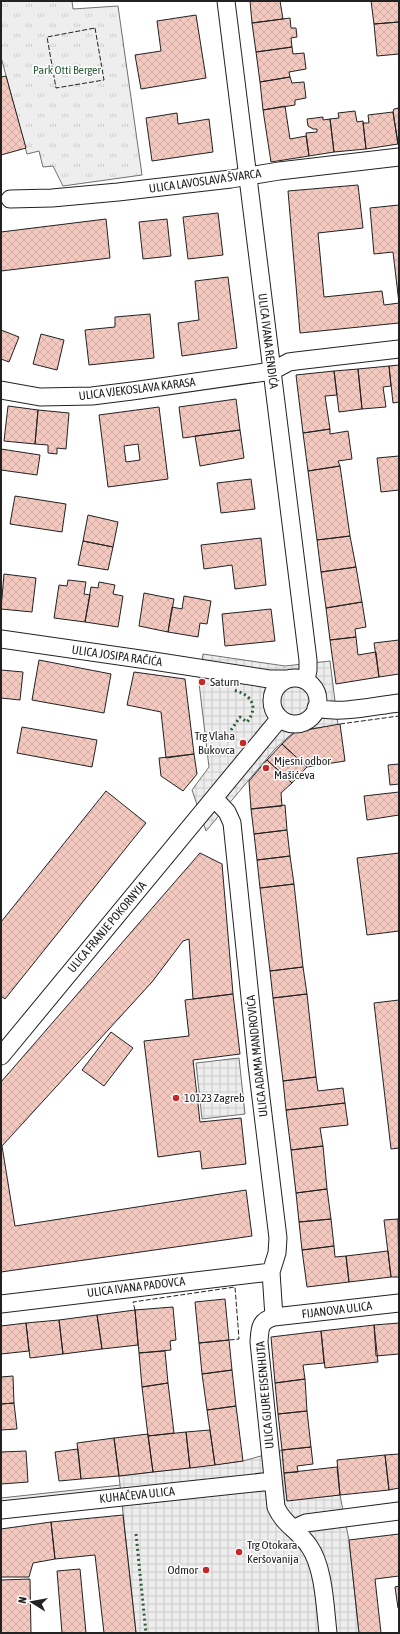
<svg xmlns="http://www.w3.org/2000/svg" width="400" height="1634" font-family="'Asap Condensed',sans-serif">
<defs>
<pattern id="grass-tufts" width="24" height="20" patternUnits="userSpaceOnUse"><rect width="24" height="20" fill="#eee"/><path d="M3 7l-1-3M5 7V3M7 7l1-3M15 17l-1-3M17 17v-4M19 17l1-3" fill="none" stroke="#ccc"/></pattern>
<pattern id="plaza-grid" width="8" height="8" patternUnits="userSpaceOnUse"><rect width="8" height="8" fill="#ededed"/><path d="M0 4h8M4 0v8" fill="none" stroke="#cbcbcb"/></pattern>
<pattern id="building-cross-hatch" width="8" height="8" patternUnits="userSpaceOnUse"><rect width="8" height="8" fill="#f3c9c0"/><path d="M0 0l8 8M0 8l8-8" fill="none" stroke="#d0aca5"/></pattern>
</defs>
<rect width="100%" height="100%" fill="#fff"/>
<path fill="url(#grass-tufts)" stroke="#6f6f6f" d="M 1,1 L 72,1 L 73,9 L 118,6 L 142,175 L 63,186 L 53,166 L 43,167 L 39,151 L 27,154 L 1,57 Z"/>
<path fill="#ededed" stroke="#6f6f6f" d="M 247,1478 L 1,1505 L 1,1498 L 130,1484 Z"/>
<path fill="url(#plaza-grid)" stroke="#6f6f6f" d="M 203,654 L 285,666 L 330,661 L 338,725 L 296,731 L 288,737 L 274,750 L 206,831 L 192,790 L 209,767 L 199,683 Z
M 239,1058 L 245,1114 L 202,1119 L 196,1063 Z
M 282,1450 L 287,1500 L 340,1495 L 349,1540 L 359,1633 L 136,1633 L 119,1476 L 243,1461 Z"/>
<path fill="url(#building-cross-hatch)" stroke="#222" fill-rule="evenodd" d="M 250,1 L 280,1 L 283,19 L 252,23 Z
M 371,1 L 399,1 L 399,22 L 374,24 Z
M 196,15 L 206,78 L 141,89 L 135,55 L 161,51 L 157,21 Z
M 290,18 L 291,28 L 296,28 L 297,37 L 291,38 L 292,47 L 256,52 L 252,23 Z
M 399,22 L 399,54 L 377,56 L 374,24 Z
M 292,47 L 293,54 L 304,53 L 306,69 L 289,72 L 290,77 L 260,82 L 256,52 Z
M 6,76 L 26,148 L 1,155 L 1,77 Z
M 290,77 L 292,83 L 304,82 L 306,98 L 295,100 L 295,105 L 263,110 L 260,82 Z
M 285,106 L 290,139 L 306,136 L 309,156 L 271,162 L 263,110 Z
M 399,108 L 399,144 L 398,144 L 393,112 L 394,109 Z
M 355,111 L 357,122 L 363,121 L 366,149 L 334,152 L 330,119 L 339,118 L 338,113 Z
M 393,112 L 398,144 L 366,149 L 363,123 L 369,123 L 368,115 Z
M 177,113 L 178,124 L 209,119 L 213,152 L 152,161 L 146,118 Z
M 323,117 L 323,120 L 330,119 L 334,152 L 309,156 L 306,133 L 317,132 L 317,129 L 313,129 L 308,126 L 307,119 Z
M 358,185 L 363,228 L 318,233 L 324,297 L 382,291 L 384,305 L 399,303 L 393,252 L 374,254 L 370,208 L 399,205 L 399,323 L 300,333 L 288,191 Z
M 218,213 L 223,255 L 188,259 L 183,217 Z
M 106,219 L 110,258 L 1,271 L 1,232 Z
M 167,219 L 171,256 L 143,259 L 139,222 Z
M 228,277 L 237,348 L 182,356 L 178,323 L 199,320 L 195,281 Z
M 150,314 L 154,358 L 89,365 L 85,330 L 115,327 L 115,317 Z
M 1,330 L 19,337 L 9,362 L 1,359 Z
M 41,334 L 64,340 L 57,370 L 33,364 Z
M 399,365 L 399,402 L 393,403 L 389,366 Z
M 389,366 L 391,386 L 383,387 L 386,407 L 362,409 L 358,369 Z
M 358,369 L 362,409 L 339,412 L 334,371 Z
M 334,371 L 337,395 L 325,396 L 330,429 L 303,433 L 296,375 Z
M 236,399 L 240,430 L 183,438 L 179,407 Z
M 8,406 L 38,410 L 35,444 L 4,441 Z
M 159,407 L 168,479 L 108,487 L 99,415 ZM 138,444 L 140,460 L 126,462 L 124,446 Z
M 38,410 L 69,413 L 66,449 L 57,448 L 57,454 L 48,453 L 48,445 L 35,444 Z
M 330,429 L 330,434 L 348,431 L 352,459 L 338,461 L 340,466 L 308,471 L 303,433 Z
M 240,430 L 244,458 L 200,466 L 195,436 Z
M 1,449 L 40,455 L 37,475 L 1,470 Z
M 399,456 L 399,490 L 381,492 L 377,458 Z
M 340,466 L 350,536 L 317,540 L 308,471 Z
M 251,479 L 255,509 L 221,513 L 217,483 Z
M 15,496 L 66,504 L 62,532 L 10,524 Z
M 88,515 L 118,522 L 113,547 L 83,541 Z
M 350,536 L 356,567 L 321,572 L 317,540 Z
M 261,538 L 266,585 L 235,589 L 232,565 L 204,569 L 201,545 Z
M 83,541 L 113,547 L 108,570 L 78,565 Z
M 356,567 L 362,602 L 326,608 L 321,572 Z
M 4,574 L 36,578 L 32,612 L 1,609 Z
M 68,580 L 86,582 L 84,594 L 90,595 L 85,622 L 54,618 L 59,585 L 67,586 Z
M 99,582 L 115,585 L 113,594 L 123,596 L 118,627 L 85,622 L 91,587 L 98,588 Z
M 144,593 L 174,599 L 168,632 L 139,626 Z
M 184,596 L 211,601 L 207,624 L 200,623 L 198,637 L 168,632 L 172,607 L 182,609 Z
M 362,602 L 366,627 L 355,629 L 356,637 L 330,640 L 326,608 Z
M 271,609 L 275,641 L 225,646 L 222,614 Z
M 356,637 L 358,655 L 376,652 L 379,677 L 336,684 L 330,640 Z
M 399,640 L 399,674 L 379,677 L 374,643 Z
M 39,660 L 111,674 L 104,713 L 32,700 Z
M 1,670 L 23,672 L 20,700 L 1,698 Z
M 134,672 L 185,679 L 194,754 L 166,758 L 161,712 L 127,705 Z
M 340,724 L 345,761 L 307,767 L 282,744 L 295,732 Z
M 22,727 L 97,740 L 92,767 L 17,753 Z
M 282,744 L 307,767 L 292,783 L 267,760 Z
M 194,754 L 197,774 L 183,791 L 161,776 L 159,758 Z
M 267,760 L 292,783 L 281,793 L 282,806 L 251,809 L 249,781 Z
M 399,764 L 399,784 L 390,785 L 388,765 Z
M 106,791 L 146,823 L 5,999 L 1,996 L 1,922 Z
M 399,792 L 399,815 L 367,820 L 364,796 Z
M 285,805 L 287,830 L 254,834 L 251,809 Z
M 287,830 L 290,856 L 257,860 L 254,834 Z
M 200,853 L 222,864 L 233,994 L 193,999 L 189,939 L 183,941 L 152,982 L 2,1146 L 15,1226 L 246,1190 L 252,1236 L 1,1272 L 1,1082 Z
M 399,853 L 399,931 L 367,935 L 357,858 Z
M 290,856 L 294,884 L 260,888 L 257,860 Z
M 294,884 L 303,967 L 270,971 L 260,888 Z
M 303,967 L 307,994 L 273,998 L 270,971 Z
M 233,994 L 240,1054 L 193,1060 L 200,1122 L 241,1118 L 246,1164 L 202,1169 L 200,1151 L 158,1157 L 144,1041 L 189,1036 L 185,1000 Z
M 307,994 L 316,1077 L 283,1081 L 273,998 Z
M 399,1000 L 399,1148 L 391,1149 L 374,1003 Z
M 111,1032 L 133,1048 L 104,1086 L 82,1070 Z
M 316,1077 L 318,1091 L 343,1088 L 345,1103 L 286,1110 L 283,1081 Z
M 345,1103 L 348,1125 L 320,1128 L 323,1146 L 291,1150 L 286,1110 Z
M 323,1146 L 327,1189 L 296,1193 L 291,1150 Z
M 327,1189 L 331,1219 L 299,1222 L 296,1193 Z
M 331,1219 L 334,1246 L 302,1250 L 299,1222 Z
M 398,1219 L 399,1277 L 391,1277 L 384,1220 Z
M 334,1246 L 335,1257 L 346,1256 L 349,1282 L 307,1287 L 302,1250 Z
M 388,1251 L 391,1277 L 349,1282 L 346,1256 Z
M 225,1299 L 229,1340 L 199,1343 L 195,1302 Z
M 173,1307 L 176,1340 L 170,1341 L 171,1350 L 139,1353 L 135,1310 Z
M 135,1310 L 138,1345 L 102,1349 L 97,1315 Z
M 97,1315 L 102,1349 L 63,1354 L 59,1320 Z
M 59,1320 L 63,1354 L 30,1358 L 26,1323 Z
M 26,1323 L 29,1351 L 1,1354 L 1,1326 Z
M 399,1323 L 399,1354 L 376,1356 L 374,1325 Z
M 374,1325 L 378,1362 L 325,1368 L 321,1331 Z
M 321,1331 L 324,1363 L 303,1365 L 305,1379 L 275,1383 L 271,1337 Z
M 229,1340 L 232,1370 L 202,1374 L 199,1343 Z
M 165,1351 L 168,1383 L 142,1387 L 139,1353 Z
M 232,1370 L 236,1406 L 207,1410 L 202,1374 Z
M 13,1376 L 14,1403 L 1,1404 L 1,1377 Z
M 305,1379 L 307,1411 L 278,1414 L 275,1383 Z
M 168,1383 L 174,1433 L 148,1436 L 142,1387 Z
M 14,1403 L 17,1429 L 1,1430 L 1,1404 Z
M 236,1406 L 243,1461 L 215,1465 L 207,1410 Z
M 307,1411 L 311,1447 L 282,1450 L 278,1414 Z
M 210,1430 L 215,1465 L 190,1468 L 186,1432 Z
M 186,1432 L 190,1468 L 153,1472 L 148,1436 Z
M 148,1434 L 153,1472 L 119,1476 L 114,1438 Z
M 114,1438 L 119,1476 L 81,1479 L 77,1443 Z
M 311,1447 L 313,1464 L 297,1466 L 298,1472 L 284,1473 L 282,1450 Z
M 78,1449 L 81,1479 L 59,1481 L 55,1452 Z
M 26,1451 L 28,1482 L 1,1484 L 1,1452 Z
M 399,1454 L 399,1488 L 389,1490 L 385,1455 Z
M 385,1455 L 389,1490 L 340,1495 L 337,1460 Z
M 337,1467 L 340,1495 L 287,1501 L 284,1473 Z
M 123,1515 L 136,1633 L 104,1633 L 95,1555 L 55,1559 L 51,1522 Z
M 51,1522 L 55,1559 L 33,1563 L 29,1577 L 1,1577 L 1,1529 Z
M 399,1534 L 399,1576 L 375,1579 L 381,1633 L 359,1633 L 349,1540 Z
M 80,1569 L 86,1633 L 62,1633 L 57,1571 Z
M 30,1579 L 31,1633 L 1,1633 L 1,1580 Z
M 399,1586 L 399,1607 L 398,1608 L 395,1587 Z"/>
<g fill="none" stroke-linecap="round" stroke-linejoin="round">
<g stroke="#222" stroke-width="19">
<path id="street" d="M 226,1 L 308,660 L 308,670 L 306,680
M 10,199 L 52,198 L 118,192 L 231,179 L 279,171 L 399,157
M 1,390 L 40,397 L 92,396 L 132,391 L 272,371 L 289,362 L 296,361 L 399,349
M 1,639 L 147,660 L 269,679 L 286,679
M272 701a23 23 0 1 1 46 0a23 23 0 1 1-46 0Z
M 316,708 C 343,714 372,706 399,703
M 214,798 L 227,812 L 232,823 L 257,1065 L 278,1238 L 277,1253 L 271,1272 L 274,1317
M 1,1056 L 280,718
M 1,1304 L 271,1272
M 1,1510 L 272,1481
M 293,1529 L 306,1523 L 399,1511
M 328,1633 C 325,1607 324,1567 309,1546 C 299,1531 283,1524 276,1507 L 259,1342 C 260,1329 259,1321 274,1317 L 399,1303"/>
</g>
<use href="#street" stroke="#fff" stroke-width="17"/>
<path stroke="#2f5e38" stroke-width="3" stroke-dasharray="2 3" stroke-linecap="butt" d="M 231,730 L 240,717 L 247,722 C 260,706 250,693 232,690
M 136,1534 L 146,1633"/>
<path stroke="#222" stroke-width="1" stroke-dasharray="5 2" stroke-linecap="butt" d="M 95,28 L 104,80 L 56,88 L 47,37 Z
M 340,724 L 399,716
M 135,1310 L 133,1302 L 235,1287 L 239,1339 L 229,1340"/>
</g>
<g fill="#c62828" stroke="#fff" stroke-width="1.5">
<circle cx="202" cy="682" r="4"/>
<circle cx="243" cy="743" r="4"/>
<circle cx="266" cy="768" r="4"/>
<circle cx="176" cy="1098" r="4"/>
<circle cx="239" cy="1552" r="4"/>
<circle cx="206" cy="1570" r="4"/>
</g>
<g text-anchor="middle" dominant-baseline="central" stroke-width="3" stroke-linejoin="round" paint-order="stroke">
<g font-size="12" fill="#2f5e38" stroke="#fff">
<text x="67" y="70">Park Otti Berger</text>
</g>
<g font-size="12" fill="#222" stroke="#fff">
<text transform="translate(205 181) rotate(-8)">ULICA LAVOSLAVA ŠVARCA</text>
<text transform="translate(268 341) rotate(83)">ULICA IVANA RENDIĆA</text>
<text transform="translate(137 389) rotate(-7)">ULICA VJEKOSLAVA KARASA</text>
<text transform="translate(117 656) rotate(8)">ULICA JOSIPA RAČIĆA</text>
<text transform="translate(107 927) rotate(-50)">ULICA FRANJE POKORNYJA</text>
<text transform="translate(257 1056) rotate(-96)">ULICA ADAMA MANDROVIĆA</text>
<text transform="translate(136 1287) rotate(-7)">ULICA IVANA PADOVCA</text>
<text transform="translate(337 1310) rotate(-7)">FIJANOVA ULICA</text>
<text transform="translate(265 1395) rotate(-95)">ULICA GJURE EISENHUTA</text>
<text transform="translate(137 1495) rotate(-6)">KUHAČEVA ULICA</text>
</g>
<g font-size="12" fill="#222" stroke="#fff" text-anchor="start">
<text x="210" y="682">Saturn</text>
<text x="235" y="736" text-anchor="end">Trg Vlaha<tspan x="235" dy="14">Bukovca</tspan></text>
<text x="274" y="761">Mjesni odbor<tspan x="274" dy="14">Mašićeva</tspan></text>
<text x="184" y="1098">10123 Zagreb</text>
<text x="247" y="1545">Trg Otokara<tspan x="247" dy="14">Keršovanija</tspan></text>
<text x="198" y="1570" text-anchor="end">Odmor</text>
</g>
</g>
<rect width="400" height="1634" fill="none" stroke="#222222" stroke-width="4"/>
<g transform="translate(32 1602) rotate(281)" stroke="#ffffff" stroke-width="3" paint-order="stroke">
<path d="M0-3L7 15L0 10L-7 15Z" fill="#222222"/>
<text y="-6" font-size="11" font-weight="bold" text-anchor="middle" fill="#222222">N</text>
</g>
</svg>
